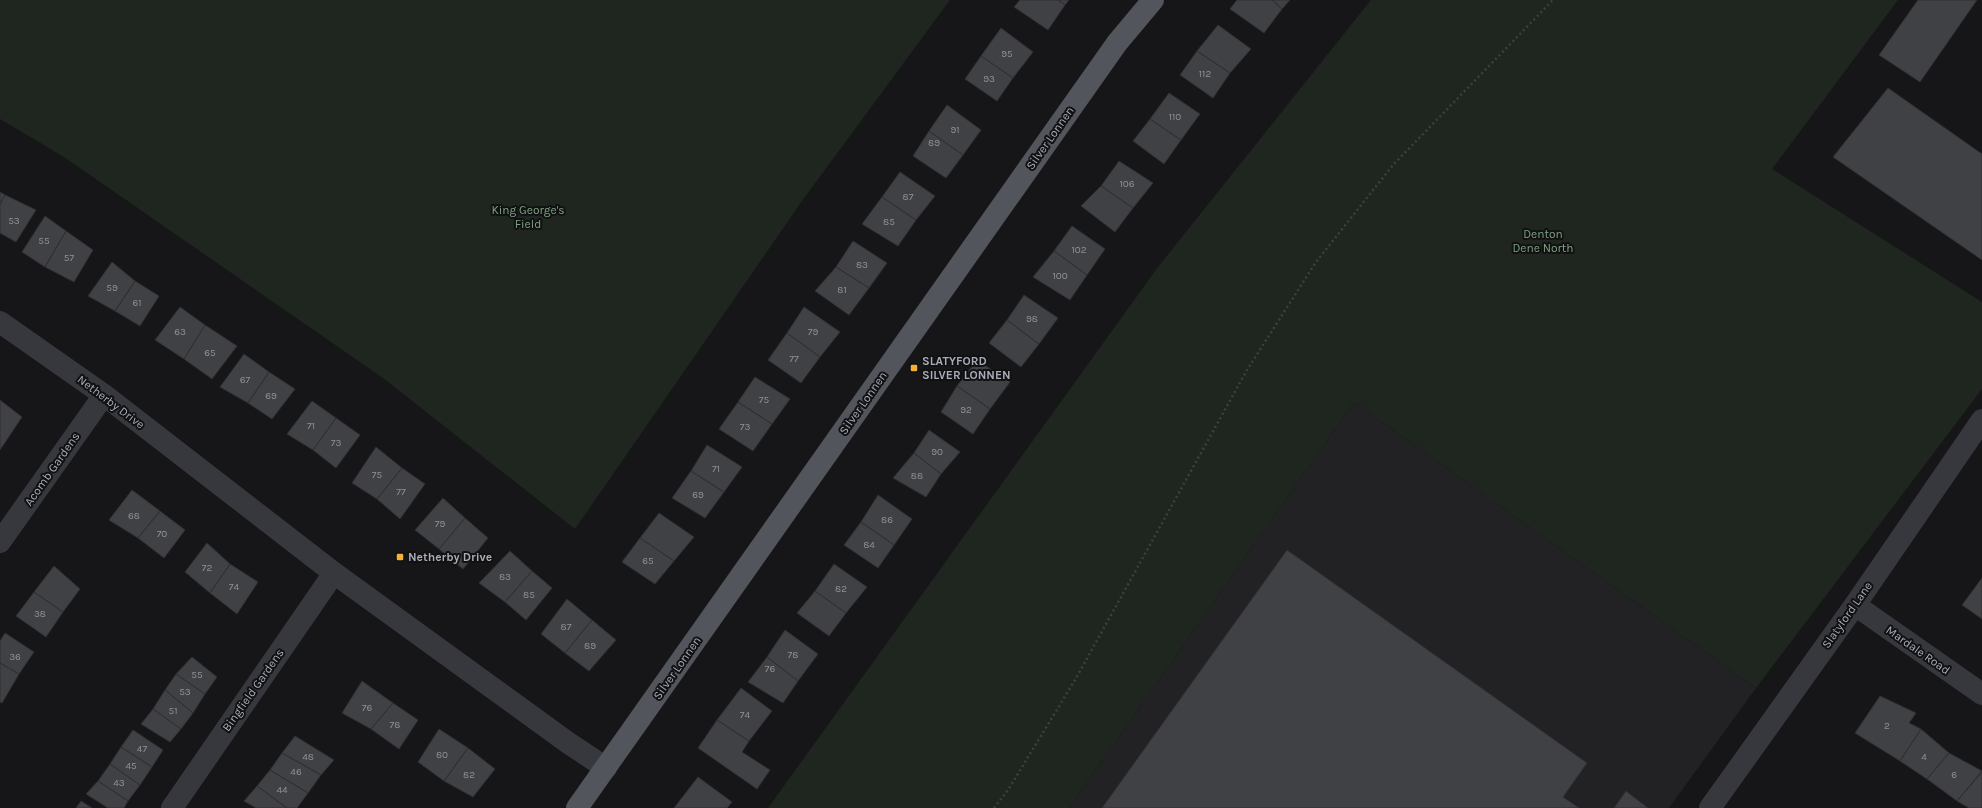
<svg xmlns="http://www.w3.org/2000/svg" width="1982" height="808" font-family="Karla,sans-serif">
<rect width="100%" height="100%" fill="#161618"/>
<path fill="#222225" d="M 1354,402 L 1756,688 L 1669,808 L 1069,808 Z"/>
<path fill="#1e261f" d="M 0,0 L 950,0 L 802,201 L 575,529 L 383,378 L 64,157 L 0,119 Z
M 1371,0 L 1898,0 L 1772,169 L 1982,302 L 1982,389 L 1756,688 L 1354,402 L 1069,808 L 768,808 L 1158,267 Z"/>
<path fill="#404145" stroke="#303034" d="M 1020,0 L 1058,0 L 1065,5 L 1048,30 L 1014,7 Z
M 1058,0 L 1069,0 L 1065,5 Z
M 1237,0 L 1272,0 L 1282,9 L 1264,33 L 1230,9 Z
M 1272,0 L 1290,0 L 1282,9 Z
M 1918,0 L 1977,0 L 1920,82 L 1879,55 Z
M 1218,25 L 1251,49 L 1230,73 L 1197,51 Z
M 1001,28 L 1033,52 L 1013,78 L 981,56 Z
M 1197,51 L 1230,73 L 1213,98 L 1180,75 Z
M 981,56 L 1013,78 L 997,101 L 965,79 Z
M 1888,88 L 1982,154 L 1982,260 L 1833,157 Z
M 1169,93 L 1200,114 L 1181,140 L 1150,119 Z
M 947,105 L 981,130 L 963,155 L 929,131 Z
M 1150,119 L 1181,140 L 1164,164 L 1133,141 Z
M 929,131 L 963,155 L 946,178 L 913,156 Z
M 1119,161 L 1153,183 L 1133,208 L 1101,186 Z
M 900,172 L 935,196 L 916,220 L 882,197 Z
M 1101,186 L 1133,208 L 1115,232 L 1081,206 Z
M 0,192 L 5,195 L 0,204 Z
M 5,195 L 36,210 L 16,242 L 0,233 L 0,204 Z
M 882,197 L 916,220 L 898,246 L 862,224 Z
M 45,216 L 66,231 L 45,267 L 22,252 Z
M 1072,226 L 1105,249 L 1087,275 L 1054,251 Z
M 66,231 L 93,250 L 74,282 L 45,267 Z
M 853,241 L 887,263 L 869,288 L 836,267 Z
M 1054,251 L 1087,275 L 1070,300 L 1033,277 Z
M 112,262 L 135,281 L 115,311 L 88,296 Z
M 836,267 L 869,288 L 849,315 L 815,291 Z
M 135,281 L 159,296 L 140,326 L 115,311 Z
M 1024,295 L 1058,318 L 1039,344 L 1007,320 Z
M 180,307 L 205,325 L 184,359 L 155,340 Z
M 804,307 L 840,332 L 820,357 L 787,333 Z
M 1007,320 L 1039,344 L 1021,367 L 989,343 Z
M 205,325 L 237,346 L 212,379 L 184,359 Z
M 787,333 L 820,357 L 801,383 L 768,360 Z
M 244,354 L 269,372 L 248,403 L 220,387 Z
M 977,360 L 1010,382 L 990,409 L 957,386 Z
M 269,372 L 295,389 L 272,419 L 248,403 Z
M 755,377 L 790,399 L 772,424 L 738,402 Z
M 957,386 L 990,409 L 973,434 L 941,412 Z
M 0,400 L 22,417 L 0,450 Z
M 312,401 L 336,418 L 313,450 L 287,434 Z
M 738,402 L 772,424 L 753,451 L 719,429 Z
M 336,418 L 360,435 L 336,468 L 313,450 Z
M 929,430 L 960,452 L 941,474 L 914,453 Z
M 707,445 L 742,467 L 724,492 L 691,471 Z
M 376,447 L 402,468 L 377,499 L 352,483 Z
M 914,453 L 941,474 L 926,497 L 893,478 Z
M 402,468 L 425,484 L 400,519 L 377,499 Z
M 691,471 L 724,492 L 705,518 L 672,498 Z
M 132,490 L 160,511 L 138,538 L 109,520 Z
M 878,495 L 912,519 L 894,545 L 861,522 Z
M 443,498 L 465,518 L 439,549 L 415,530 Z
M 160,511 L 185,530 L 164,558 L 138,538 Z
M 659,513 L 694,537 L 674,561 L 640,538 Z
M 465,518 L 488,538 L 463,569 L 439,549 Z
M 861,522 L 894,545 L 878,568 L 844,545 Z
M 640,538 L 674,561 L 655,584 L 622,562 Z
M 207,543 L 230,564 L 210,593 L 185,572 Z
M 1287,550 L 1587,763 L 1563,797 L 1579,808 L 1102,808 Z
M 510,551 L 532,571 L 505,602 L 479,583 Z
M 230,564 L 258,582 L 237,614 L 210,593 Z
M 834,564 L 867,587 L 846,613 L 815,591 Z
M 54,566 L 80,589 L 63,612 L 34,592 Z
M 532,571 L 552,588 L 526,620 L 505,602 Z
M 1982,578 L 1982,619 L 1962,605 Z
M 815,591 L 846,613 L 829,636 L 797,613 Z
M 34,592 L 63,612 L 46,637 L 16,616 Z
M 567,599 L 592,620 L 565,653 L 541,634 Z
M 592,620 L 616,640 L 589,671 L 565,653 Z
M 785,630 L 818,654 L 798,681 L 767,657 Z
M 5,633 L 34,652 L 19,674 L 0,663 L 0,641 Z
M 192,657 L 217,677 L 205,694 L 176,674 Z
M 767,657 L 798,681 L 783,703 L 748,682 Z
M 0,663 L 19,674 L 2,703 L 0,702 Z
M 176,674 L 205,694 L 193,713 L 165,690 Z
M 362,681 L 393,703 L 371,729 L 342,713 Z
M 741,688 L 772,711 L 749,741 L 717,720 Z
M 165,690 L 193,713 L 181,729 L 153,709 Z
M 1880,696 L 1916,713 L 1909,723 L 1921,729 L 1900,761 L 1855,733 Z
M 393,703 L 418,720 L 399,749 L 371,729 Z
M 153,709 L 181,729 L 170,742 L 141,724 Z
M 717,720 L 749,741 L 742,752 L 770,770 L 757,789 L 698,748 Z
M 439,729 L 468,748 L 444,781 L 418,762 Z
M 1921,729 L 1949,753 L 1927,779 L 1900,761 Z
M 133,730 L 163,750 L 152,767 L 121,747 Z
M 295,736 L 334,760 L 321,775 L 282,753 Z
M 121,747 L 152,767 L 140,785 L 110,764 Z
M 468,748 L 495,769 L 473,797 L 444,781 Z
M 282,753 L 321,775 L 308,793 L 270,770 Z
M 1949,753 L 1982,771 L 1957,801 L 1927,779 Z
M 110,764 L 140,785 L 128,801 L 98,781 Z
M 270,770 L 308,793 L 297,808 L 287,808 L 257,786 Z
M 1982,772 L 1982,808 L 1969,808 L 1957,801 Z
M 698,777 L 732,802 L 727,808 L 674,808 Z
M 98,781 L 128,801 L 124,808 L 108,808 L 86,794 Z
M 257,786 L 287,808 L 256,808 L 244,801 Z
M 1626,791 L 1648,808 L 1614,808 Z
M 81,801 L 92,808 L 76,808 Z"/>
<g fill="none" stroke-linecap="round" stroke-linejoin="round">
<path stroke="#3d3f44" stroke-width="2.5" stroke-dasharray="2 3" stroke-linecap="butt" d="M 994,808 L 1008,790 L 1075,680 L 1247,370 L 1316,262 L 1393,165 L 1553,0"/>
<path stroke="#37383d" stroke-width="22" d="M 0,542 L 104,395
M 1855,605 L 1982,694
M 172,808 L 334,573"/>
<path stroke="#37383d" stroke-width="22" d="M 0,322 L 104,395 L 334,573 L 567,742 L 606,768
M 1710,808 L 1855,605 L 1982,420"/>
<path stroke="#53555c" stroke-width="22" d="M 577,808 L 1117,43 L 1153,0"/>
</g>
<g fill="#f2b134" stroke="#111113" stroke-width="1.5">
<rect x="910" y="364" width="8" height="8" rx="2"/>
<rect x="396" y="553" width="8" height="8" rx="2"/>
</g>
<g text-anchor="middle" dominant-baseline="central" stroke-width="4" stroke-linejoin="round" paint-order="stroke">
<g font-size="10" fill="#8e929b">
<text x="1007" y="54">95</text>
<text x="1205" y="74">112</text>
<text x="989" y="79">93</text>
<text x="1175" y="117">110</text>
<text x="955" y="130">91</text>
<text x="934" y="143">89</text>
<text x="1127" y="184">106</text>
<text x="908" y="197">87</text>
<text x="14" y="221">53</text>
<text x="889" y="222">85</text>
<text x="44" y="241">55</text>
<text x="1079" y="250">102</text>
<text x="69" y="258">57</text>
<text x="862" y="265">83</text>
<text x="1060" y="276">100</text>
<text x="112" y="288">59</text>
<text x="842" y="290">81</text>
<text x="137" y="303">61</text>
<text x="1032" y="319">98</text>
<text x="180" y="332">63</text>
<text x="813" y="332">79</text>
<text x="210" y="353">65</text>
<text x="794" y="359">77</text>
<text x="245" y="380">67</text>
<text x="271" y="396">69</text>
<text x="764" y="400">75</text>
<text x="966" y="410">92</text>
<text x="311" y="426">71</text>
<text x="745" y="427">73</text>
<text x="336" y="443">73</text>
<text x="937" y="452">90</text>
<text x="716" y="469">71</text>
<text x="377" y="475">75</text>
<text x="917" y="476">88</text>
<text x="401" y="492">77</text>
<text x="698" y="495">69</text>
<text x="134" y="516">68</text>
<text x="887" y="520">86</text>
<text x="440" y="524">79</text>
<text x="162" y="534">70</text>
<text x="869" y="545">84</text>
<text x="648" y="561">65</text>
<text x="207" y="568">72</text>
<text x="505" y="577">83</text>
<text x="234" y="587">74</text>
<text x="841" y="589">82</text>
<text x="529" y="595">85</text>
<text x="40" y="614">38</text>
<text x="566" y="627">87</text>
<text x="590" y="646">89</text>
<text x="793" y="655">78</text>
<text x="15" y="657">36</text>
<text x="770" y="669">76</text>
<text x="197" y="675">55</text>
<text x="185" y="692">53</text>
<text x="367" y="708">76</text>
<text x="173" y="711">51</text>
<text x="745" y="715">74</text>
<text x="395" y="725">78</text>
<text x="1887" y="726">2</text>
<text x="142" y="749">47</text>
<text x="442" y="755">80</text>
<text x="308" y="757">48</text>
<text x="1924" y="757">4</text>
<text x="131" y="766">45</text>
<text x="296" y="772">46</text>
<text x="469" y="775">82</text>
<text x="1954" y="775">6</text>
<text x="119" y="783">43</text>
<text x="282" y="790">44</text>
</g>
<g font-size="12" fill="#a8adb8" stroke="#111113">
<text transform="translate(1050 138) rotate(-55)">Silver Lonnen</text>
<text transform="translate(111 402) rotate(37)">Netherby Drive</text>
<text transform="translate(863 403) rotate(-55)">Silver Lonnen</text>
<text transform="translate(52 469) rotate(-55)">Acomb Gardens</text>
<text transform="translate(1847 615) rotate(-55)">Slatyford Lane</text>
<text transform="translate(1918 650) rotate(35)">Mardale Road</text>
<text transform="translate(677 668) rotate(-55)">Silver Lonnen</text>
<text transform="translate(253 690) rotate(-55)">Bingfield Gardens</text>
</g>
<g font-size="12" fill="#7fa381" stroke="#111113">
<text x="528" y="210">King George's<tspan x="528" dy="14">Field</tspan></text>
<text x="1543" y="234">Denton<tspan x="1543" dy="14">Dene North</tspan></text>
</g>
<g font-size="12" font-weight="bold" fill="#a8adb8" stroke="#111113" text-anchor="start">
<text x="922" y="361">SLATYFORD<tspan x="922" dy="14">SILVER LONNEN</tspan></text>
<text x="408" y="557">Netherby Drive</text>
</g>
</g>
</svg>
